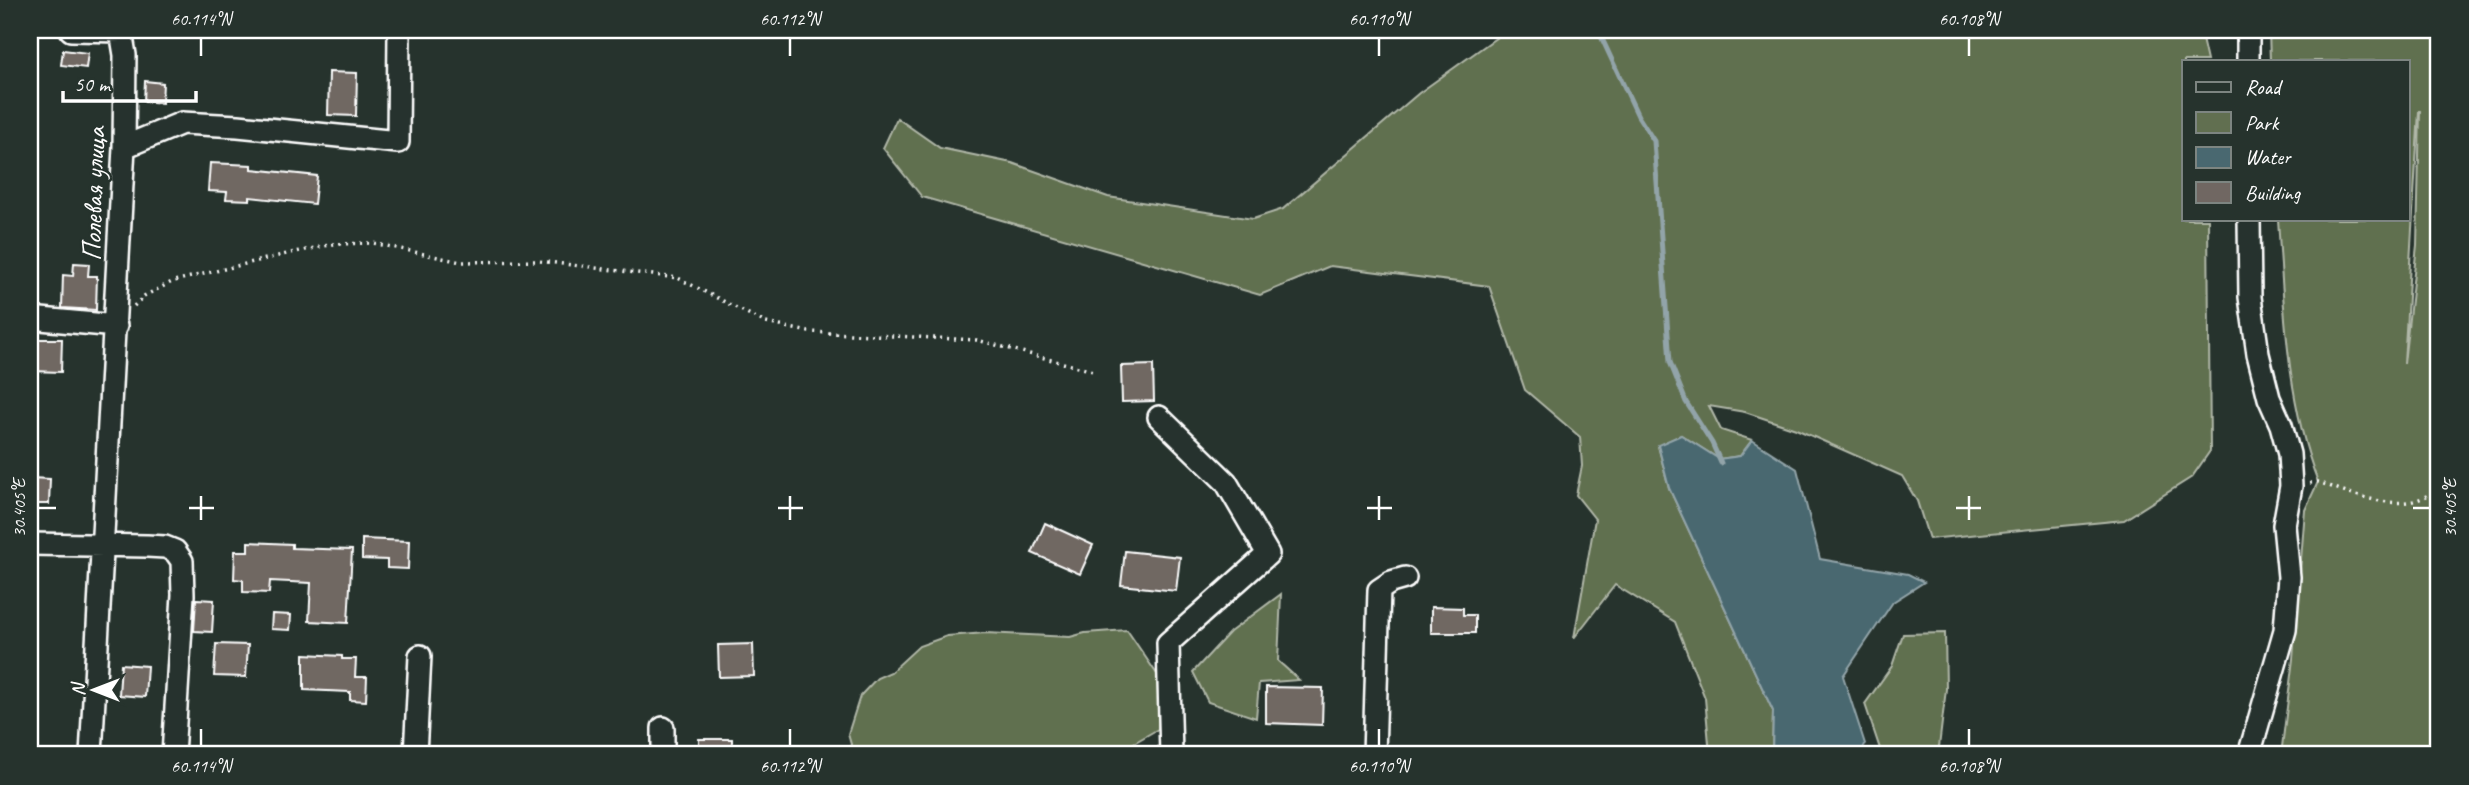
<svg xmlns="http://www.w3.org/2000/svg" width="2469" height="785" font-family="Caveat,sans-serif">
<rect width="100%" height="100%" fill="#26332d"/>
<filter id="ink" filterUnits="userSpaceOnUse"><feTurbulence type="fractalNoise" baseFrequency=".0143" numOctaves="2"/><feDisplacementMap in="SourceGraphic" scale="14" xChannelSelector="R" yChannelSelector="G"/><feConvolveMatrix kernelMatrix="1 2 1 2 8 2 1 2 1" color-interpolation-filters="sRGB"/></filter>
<g filter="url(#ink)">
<path fill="#616f50" stroke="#b0b7a8" stroke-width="2" fill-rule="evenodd" d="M 1507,30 L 2200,30 L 2207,61 L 2184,61 L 2184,219 L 2208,219 L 2210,451 L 2192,477 L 2124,520 L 1929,539 L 1917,501 L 1902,476 L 1796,429 L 1745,412 L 1709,406 L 1721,430 L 1752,440 L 1740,456 L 1719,459 L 1681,435 L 1658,446 L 1669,488 L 1773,711 L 1772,755 L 1710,755 L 1705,698 L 1675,622 L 1615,585 L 1574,638 L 1595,519 L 1576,495 L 1582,466 L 1580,437 L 1525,390 L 1489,286 L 1330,266 L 1260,295 L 922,197 L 883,148 L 897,118 L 940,148 L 1012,163 L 1108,197 L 1253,219 L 1283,209 L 1419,93 Z
M 2269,30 L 2439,30 L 2439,755 L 2281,755 L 2293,659 L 2305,510 L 2318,482 C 2286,399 2284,307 2278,219 L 2408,219 L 2408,61 L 2270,61 ZM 2420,111 L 2417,245 L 2404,364 L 2419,111 Z
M 1281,594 L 1278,661 L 1299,680 L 1259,683 L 1256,718 L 1208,702 L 1193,672 L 1230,632 Z
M 1127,630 L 1163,683 L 1158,729 L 1113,755 L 854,755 L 848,734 L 860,696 L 877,678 L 891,672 L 919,646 L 947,636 L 986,633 L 1070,637 L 1085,633 Z
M 1945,633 L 1946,689 L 1938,755 L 1877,755 L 1880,749 L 1865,704 L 1892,666 L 1903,634 Z"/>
<path fill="#496870" stroke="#92a4a9" stroke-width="2" d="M 1681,435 L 1719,459 L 1740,456 L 1752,440 L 1797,469 L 1820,559 L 1908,574 L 1924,582 L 1893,602 L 1843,676 L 1865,744 L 1861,755 L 1772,755 L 1773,711 L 1669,488 L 1658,445 Z"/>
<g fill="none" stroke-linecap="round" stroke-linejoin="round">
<path stroke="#92a4a9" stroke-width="5" d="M 1598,30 L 1638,116 L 1654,141 L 1670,362 L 1686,402 L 1712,443 L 1721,463"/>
</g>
<path fill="#706762" stroke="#fff" stroke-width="2" d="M 63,50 L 88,53 L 86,68 L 61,65 Z
M 329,72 L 357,73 L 356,116 L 328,115 Z
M 145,81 L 163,83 L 162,103 L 144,101 Z
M 210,163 L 252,165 L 252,169 L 317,176 L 314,204 L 250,197 L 250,200 L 226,199 L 227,192 L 208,191 Z
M 74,263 L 89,264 L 88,276 L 97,276 L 96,310 L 62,308 L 63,275 L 73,276 Z
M 32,339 L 62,339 L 61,372 L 31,371 Z
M 1153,365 L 1154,401 L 1122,402 L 1121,366 Z
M 30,478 L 50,479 L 49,504 L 30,504 Z
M 1045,523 L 1093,545 L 1080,574 L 1032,553 Z
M 362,539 L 409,541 L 408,569 L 387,568 L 387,560 L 362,559 Z
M 248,542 L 292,544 L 292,548 L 352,550 L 348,623 L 309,621 L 311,583 L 270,581 L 269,593 L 243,592 L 243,580 L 234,579 L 235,551 L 248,551 Z
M 1125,551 L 1180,557 L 1176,591 L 1121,585 Z
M 196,599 L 214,600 L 212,632 L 194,631 Z
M 1431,607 L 1463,608 L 1463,615 L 1475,615 L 1475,633 L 1431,633 Z
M 272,614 L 291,615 L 290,630 L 271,629 Z
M 216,644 L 248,645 L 246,677 L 214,676 Z
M 753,644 L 754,676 L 719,677 L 718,645 Z
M 304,654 L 342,656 L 342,659 L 356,659 L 355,677 L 367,677 L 366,701 L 350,700 L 350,692 L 304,690 Z
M 121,664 L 147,666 L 145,697 L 119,695 Z
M 1266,687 L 1323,688 L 1322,725 L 1266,723 Z
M 699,739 L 732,739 L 732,755 L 699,755 Z"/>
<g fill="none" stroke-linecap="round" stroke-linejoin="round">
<g stroke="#fff" stroke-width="26">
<path id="minor" d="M 71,30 L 121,31 L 125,55 L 124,147 L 91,755
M 2248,61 L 2248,30
M 124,147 L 182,123 L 238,126 L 398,142 L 399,30
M 2249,219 L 2250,297 L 2258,354 L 2269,398 L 2281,425 L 2289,454 L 2291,486 L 2284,525 L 2289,577 L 2285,630 L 2249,755
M 30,318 L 116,326
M 1159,417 L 1226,482 L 1268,554 L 1168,643 L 1171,755
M 30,544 L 147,546 L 165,547 L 175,551 L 182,561 L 183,595 L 173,755
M 663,728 L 663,755
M 415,755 L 420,656
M 1374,755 L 1379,590 L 1391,582 L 1405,578"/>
</g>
<path stroke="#fff" stroke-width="3.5" stroke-dasharray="2 5" stroke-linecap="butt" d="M 134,306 L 144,296 L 174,281 L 291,253 L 334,244 L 373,243 L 461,262 L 539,261 L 678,278 L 766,323 L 809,332 L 977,340 L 1093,371
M 2310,483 L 2318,482 C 2353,494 2411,520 2439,485"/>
<use href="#minor" stroke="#26332d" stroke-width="21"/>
</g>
</g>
<path fill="none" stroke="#fff" stroke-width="2.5" d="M 201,38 L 201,56M 790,38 L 790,56M 1379,38 L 1379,56M 1969,38 L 1969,56M 201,496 L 201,520M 790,496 L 790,520M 1379,496 L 1379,520M 1969,496 L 1969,520M 38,508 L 56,508M 189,508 L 214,508M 778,508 L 803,508M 1367,508 L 1392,508M 1956,508 L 1981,508M 2413,508 L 2430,508M 201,729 L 201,746M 790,729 L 790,746M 1379,729 L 1379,746M 1969,729 L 1969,746"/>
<g text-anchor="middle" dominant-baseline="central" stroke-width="5" stroke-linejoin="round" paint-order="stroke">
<g font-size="28" fill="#fff" stroke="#26332d">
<text transform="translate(93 194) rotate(-88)">Полевая улица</text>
</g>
</g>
<rect width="2469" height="785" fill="none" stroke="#26332d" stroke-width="77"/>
<rect x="2182" y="60" width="228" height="161" fill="#26332d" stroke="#7d8581" stroke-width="2"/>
<rect x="2196" y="82" width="35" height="10" fill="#26332d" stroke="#7d8581" stroke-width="2"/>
<text x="2245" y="94" font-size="21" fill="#ffffff">Road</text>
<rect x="2196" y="112" width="35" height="21" fill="#616f50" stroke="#7d8581" stroke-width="2"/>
<text x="2245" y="130" font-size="21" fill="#ffffff">Park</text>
<rect x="2196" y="147" width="35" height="21" fill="#496870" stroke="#7d8581" stroke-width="2"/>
<text x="2245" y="164" font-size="21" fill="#ffffff">Water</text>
<rect x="2196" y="182" width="35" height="21" fill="#706762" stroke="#7d8581" stroke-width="2"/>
<text x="2245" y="200" font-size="21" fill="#ffffff">Building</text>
<g transform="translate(94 690) rotate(270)" stroke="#26332d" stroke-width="5" paint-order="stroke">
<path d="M0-5L12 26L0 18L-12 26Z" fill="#ffffff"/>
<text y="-10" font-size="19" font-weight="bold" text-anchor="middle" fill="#ffffff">N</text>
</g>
<path d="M63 91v10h133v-10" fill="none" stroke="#ffffff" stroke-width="3.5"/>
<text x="74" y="91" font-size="21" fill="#ffffff" stroke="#26332d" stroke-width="5" paint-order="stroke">50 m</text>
<rect x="38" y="38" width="2392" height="708" fill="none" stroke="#fff" stroke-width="2.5"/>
<g font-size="18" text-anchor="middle" fill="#fff">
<text x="201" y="25">60.114°N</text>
<text x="790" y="25">60.112°N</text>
<text x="1379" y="25">60.110°N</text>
<text x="1969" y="25">60.108°N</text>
<text transform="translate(2450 508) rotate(-90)" y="6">30.405°E</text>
<text transform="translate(19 508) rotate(-90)" y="6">30.405°E</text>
<text x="201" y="772">60.114°N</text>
<text x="790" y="772">60.112°N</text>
<text x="1379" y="772">60.110°N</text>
<text x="1969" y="772">60.108°N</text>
</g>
</svg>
